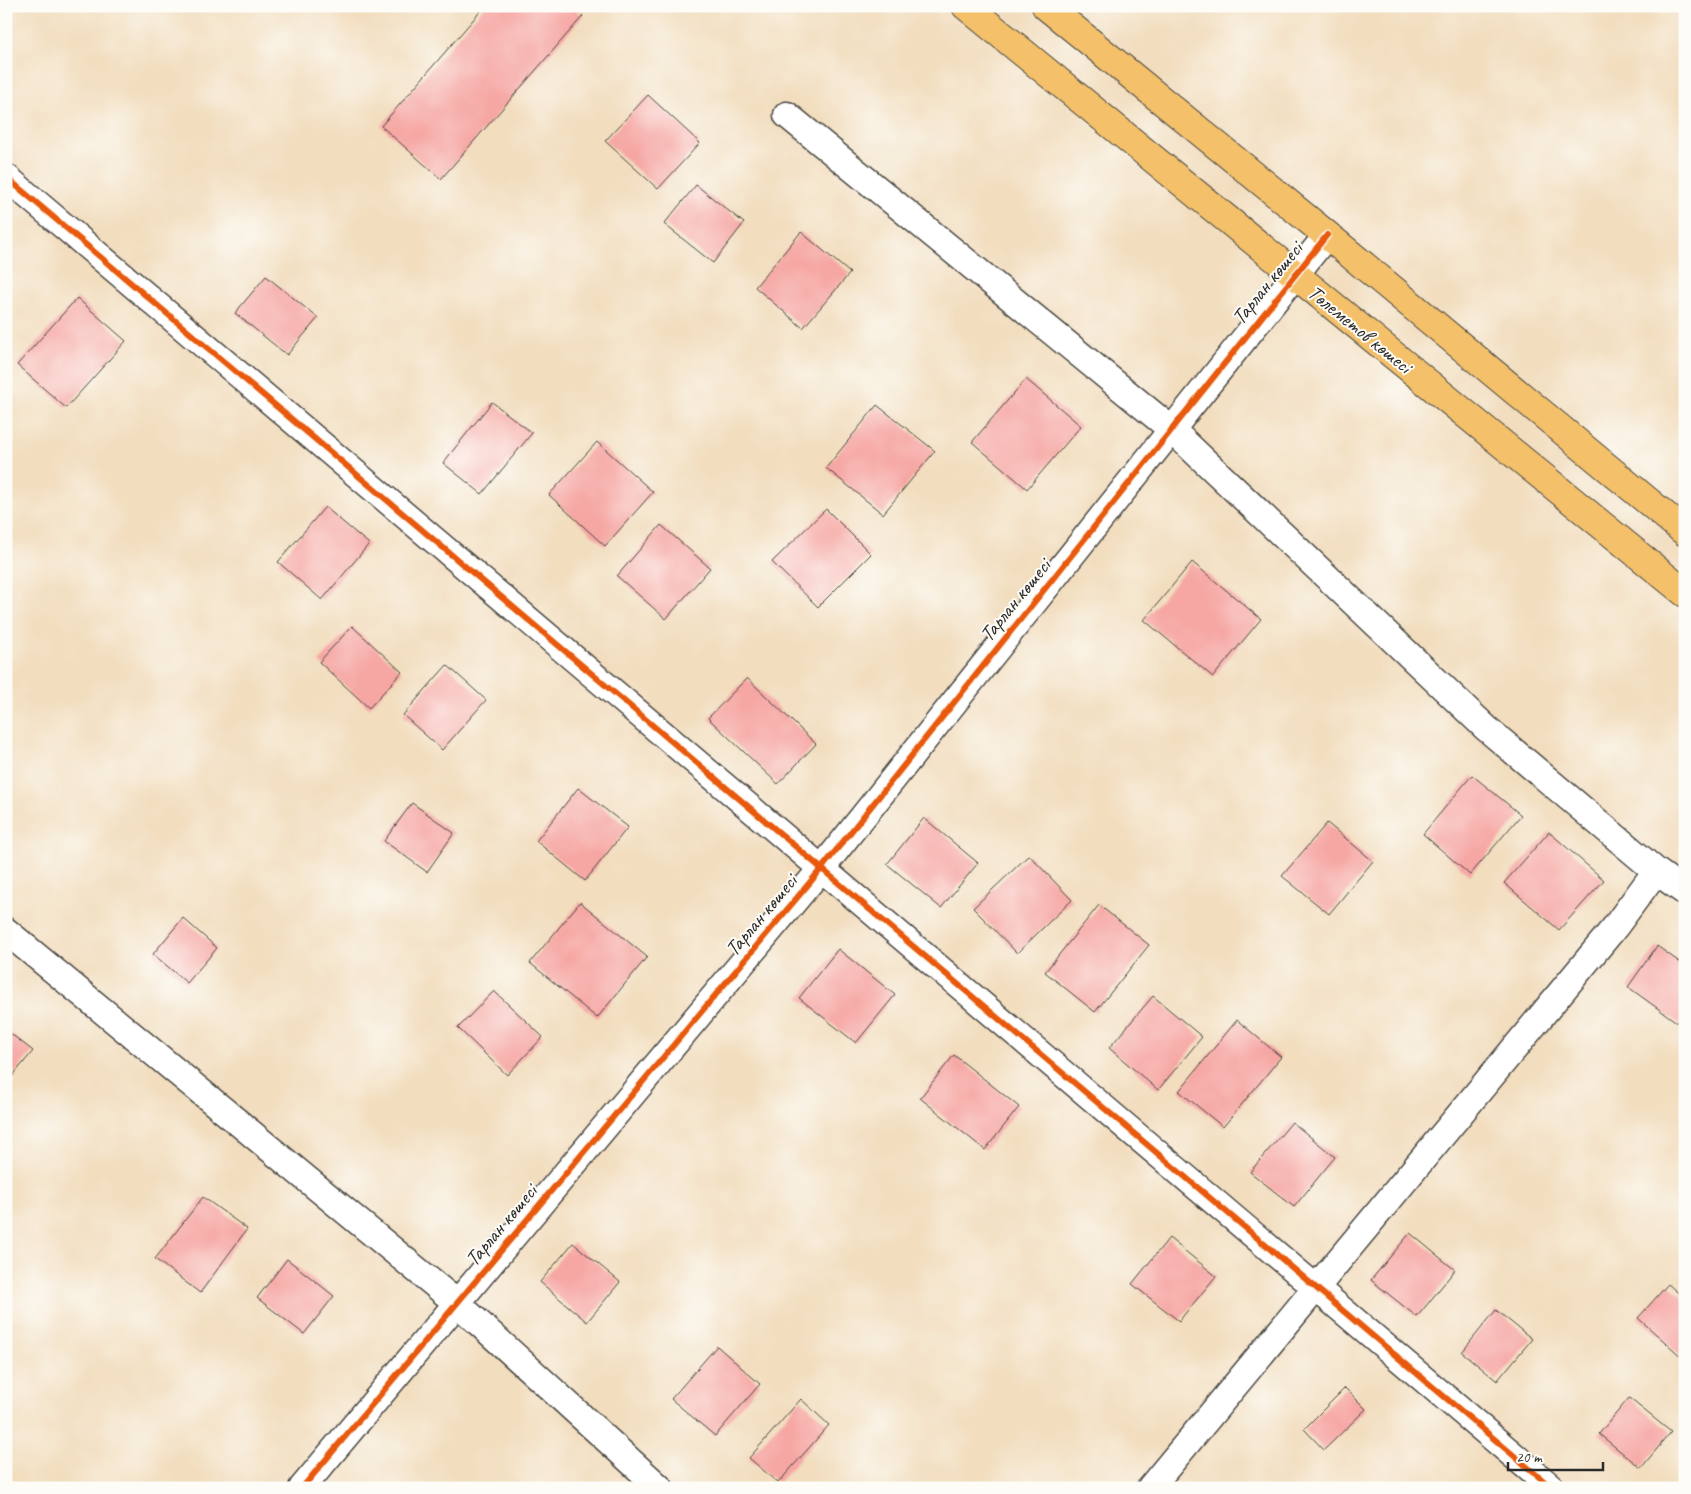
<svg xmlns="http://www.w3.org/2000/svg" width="1691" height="1494" font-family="Caveat,sans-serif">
<rect width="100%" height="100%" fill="#fdfcf7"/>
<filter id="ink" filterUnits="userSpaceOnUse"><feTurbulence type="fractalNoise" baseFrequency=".02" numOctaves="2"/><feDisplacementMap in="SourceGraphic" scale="10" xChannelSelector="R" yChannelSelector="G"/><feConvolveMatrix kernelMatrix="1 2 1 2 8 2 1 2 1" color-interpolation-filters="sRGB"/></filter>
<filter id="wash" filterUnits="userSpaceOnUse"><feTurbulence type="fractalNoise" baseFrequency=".0096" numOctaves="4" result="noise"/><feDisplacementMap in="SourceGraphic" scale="20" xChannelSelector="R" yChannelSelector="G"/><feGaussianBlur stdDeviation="1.12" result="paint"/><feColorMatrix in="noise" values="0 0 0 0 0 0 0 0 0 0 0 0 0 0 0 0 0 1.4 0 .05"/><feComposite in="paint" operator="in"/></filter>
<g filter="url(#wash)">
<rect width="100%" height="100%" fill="#f2ddbe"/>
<g id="blocks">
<path fill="#f6a7a4" d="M 485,6 L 572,6 L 583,16 L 441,179 L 381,126 Z
M 648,95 L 700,143 L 658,189 L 605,141 Z
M 696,185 L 744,223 L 713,263 L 664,224 Z
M 801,232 L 850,273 L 803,328 L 755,287 Z
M 266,276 L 318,318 L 287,355 L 235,313 Z
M 77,298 L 126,341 L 66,408 L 17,365 Z
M 1026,379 L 1081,426 L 1027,489 L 972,442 Z
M 492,402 L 532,433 L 482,494 L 443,463 Z
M 877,405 L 935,451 L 883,514 L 826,468 Z
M 597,442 L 653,492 L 605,546 L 549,495 Z
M 325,507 L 369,544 L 322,600 L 278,562 Z
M 826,509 L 871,554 L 818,607 L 772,562 Z
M 661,525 L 710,568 L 666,619 L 617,576 Z
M 1192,562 L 1261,619 L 1213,677 L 1144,620 Z
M 352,626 L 402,672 L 369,708 L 319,662 Z
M 447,665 L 486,700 L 442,750 L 403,715 Z
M 747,678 L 816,744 L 778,784 L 708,718 Z
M 1472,775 L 1521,815 L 1470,875 L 1423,834 Z
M 578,788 L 628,827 L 585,881 L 536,841 Z
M 412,803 L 454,833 L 427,872 L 384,841 Z
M 924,818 L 978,863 L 941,908 L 887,864 Z
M 1327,823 L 1373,861 L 1329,914 L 1282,876 Z
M 1549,832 L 1604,880 L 1559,930 L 1504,883 Z
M 1029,855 L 1072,900 L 1017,953 L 973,908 Z
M 580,902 L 647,957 L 597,1018 L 530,963 Z
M 1099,905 L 1149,945 L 1095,1012 L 1045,972 Z
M 183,918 L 217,948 L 187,983 L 153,954 Z
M 1657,946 L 1685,966 L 1685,1028 L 1628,987 Z
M 838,949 L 895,995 L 856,1043 L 799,998 Z
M 494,991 L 543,1037 L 507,1075 L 458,1028 Z
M 1153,996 L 1202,1037 L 1158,1090 L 1109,1048 Z
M 1237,1020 L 1281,1057 L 1223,1127 L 1179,1091 Z
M 6,1030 L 33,1051 L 6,1084 Z
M 954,1055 L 1019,1107 L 985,1150 L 920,1098 Z
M 1292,1122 L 1335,1157 L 1294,1207 L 1250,1172 Z
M 203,1197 L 247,1229 L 200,1293 L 155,1259 Z
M 1410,1233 L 1455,1270 L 1417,1317 L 1371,1280 Z
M 1169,1238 L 1216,1276 L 1179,1321 L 1132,1284 Z
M 573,1243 L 620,1282 L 587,1322 L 540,1282 Z
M 287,1259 L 334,1296 L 304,1334 L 257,1298 Z
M 1668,1284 L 1685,1299 L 1684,1359 L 1638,1318 Z
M 1496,1310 L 1532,1339 L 1497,1381 L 1462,1352 Z
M 717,1346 L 760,1384 L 715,1436 L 671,1399 Z
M 1345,1388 L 1366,1409 L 1324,1450 L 1304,1429 Z
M 1629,1398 L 1671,1432 L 1641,1468 L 1599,1434 Z
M 801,1399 L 829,1425 L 778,1483 L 749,1458 Z"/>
</g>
</g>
<g filter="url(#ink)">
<use href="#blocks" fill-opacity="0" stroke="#494641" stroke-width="1"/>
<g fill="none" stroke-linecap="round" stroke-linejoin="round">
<g stroke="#494641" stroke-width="29">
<path id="street" d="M 787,115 L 1171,429 L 1486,728 L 1656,871 L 1685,892
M 6,177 L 1552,1488
M 6,931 L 457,1303 L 660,1488
M 302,1488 L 822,868 L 1327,235
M 1150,1488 L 1615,927 L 1656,871"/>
</g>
<g stroke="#494641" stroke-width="30">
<path id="primary" d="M 966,6 L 1685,593
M 1046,6 L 1327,235 L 1685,532"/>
</g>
<use href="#street" stroke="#fff" stroke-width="26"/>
<use href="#primary" stroke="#f4c16a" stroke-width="28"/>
<g stroke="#fdfcf7" stroke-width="9">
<path id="cycleway" d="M 6,177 L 1552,1488
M 302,1488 L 822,868 L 1327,235"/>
</g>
<use href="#cycleway" stroke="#e8590c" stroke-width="6"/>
</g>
</g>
<g text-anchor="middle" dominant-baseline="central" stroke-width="4" stroke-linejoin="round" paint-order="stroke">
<g font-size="21" fill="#2b2b2b" stroke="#fdfcf7">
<text transform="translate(1267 283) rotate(-51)">Тарлан көшесі</text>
<text transform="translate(1360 329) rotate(39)">Төлеметов көшесі</text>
<text transform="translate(1015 600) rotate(-51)">Тарлан көшесі</text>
<text transform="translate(761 915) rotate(-50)">Тарлан көшесі</text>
<text transform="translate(501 1225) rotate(-50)">Тарлан көшесі</text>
</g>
</g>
<rect width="1691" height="1494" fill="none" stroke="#fdfcf7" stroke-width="25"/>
<path d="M1508 1462v8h95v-8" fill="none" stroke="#2b2b2b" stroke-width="2.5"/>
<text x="1516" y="1462" font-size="15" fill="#2b2b2b" stroke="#fdfcf7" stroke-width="4" paint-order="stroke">20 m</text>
</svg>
